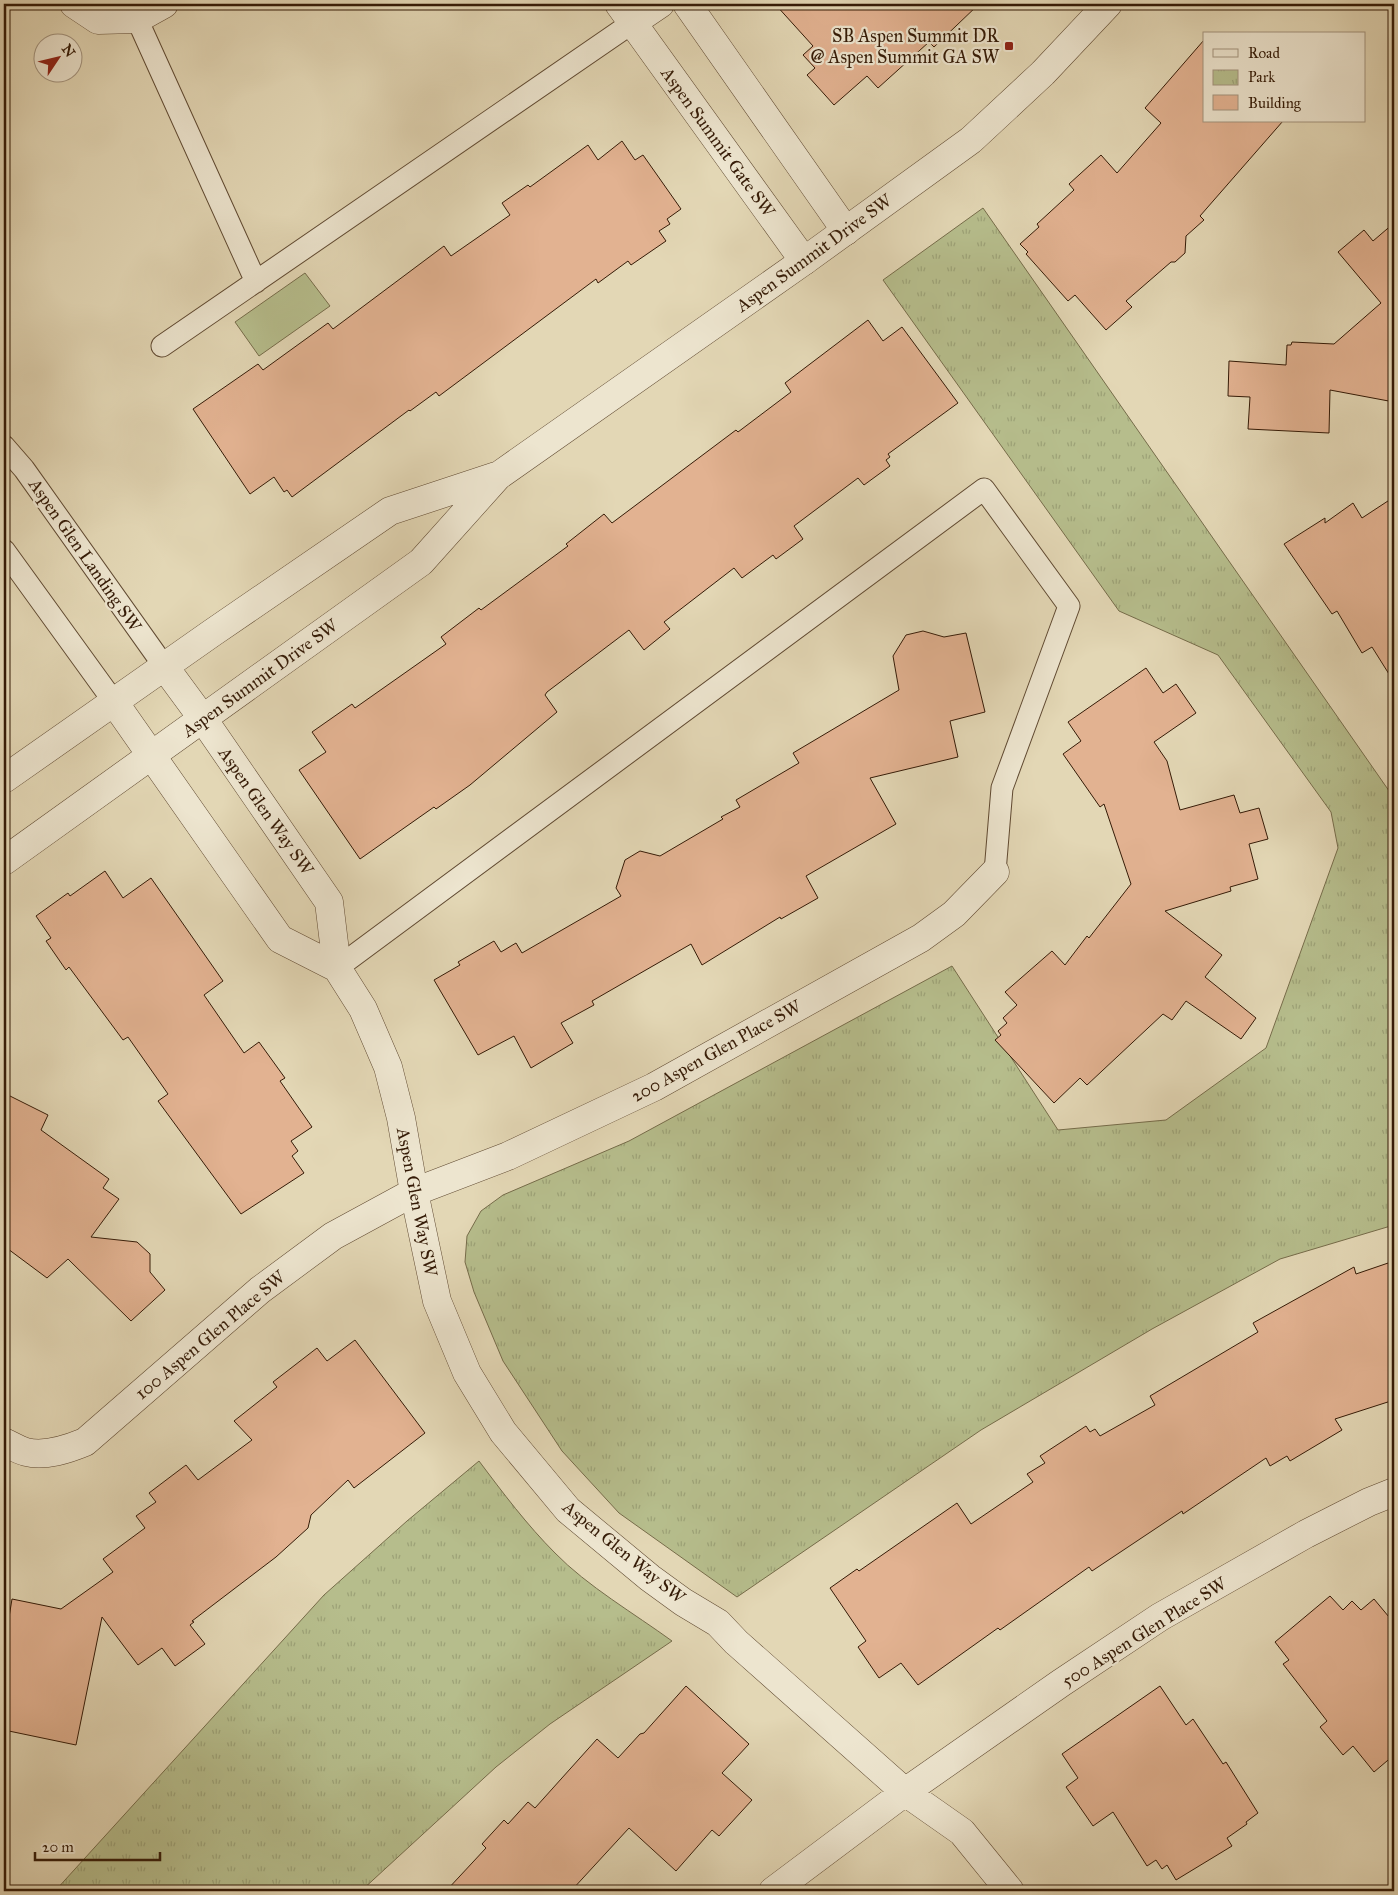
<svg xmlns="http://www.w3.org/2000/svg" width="1398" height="1895" font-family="'IM FELL Great Primer',serif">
<defs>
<pattern id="park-tufts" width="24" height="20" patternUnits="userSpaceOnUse" patternTransform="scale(1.25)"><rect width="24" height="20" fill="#b6bd8c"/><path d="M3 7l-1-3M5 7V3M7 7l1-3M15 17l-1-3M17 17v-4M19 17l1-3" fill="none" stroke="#9da277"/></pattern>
</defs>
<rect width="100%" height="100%" fill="#e3d7b5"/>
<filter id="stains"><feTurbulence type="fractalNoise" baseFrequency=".004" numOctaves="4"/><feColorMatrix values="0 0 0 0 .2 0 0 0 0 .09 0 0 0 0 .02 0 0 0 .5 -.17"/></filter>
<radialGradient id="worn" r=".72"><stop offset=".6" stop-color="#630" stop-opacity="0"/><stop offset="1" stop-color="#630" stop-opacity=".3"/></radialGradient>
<path fill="url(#park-tufts)" stroke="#766c4a" d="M 983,208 L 1394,798 L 1394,1225 L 1280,1259 L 1152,1329 L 981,1430 L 737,1597 L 619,1513 L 562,1451 L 503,1361 L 474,1292 L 465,1262 L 467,1236 L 481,1211 L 503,1195 L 629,1141 L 952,966 L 1058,1130 L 1166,1120 L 1266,1048 L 1338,848 L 1331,812 L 1218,655 L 1119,611 L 883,280 Z
M 479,1461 C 503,1493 527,1525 555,1553 C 587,1586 635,1614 672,1641 L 550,1724 L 496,1767 L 361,1891 L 55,1891 L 324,1595 L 407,1521 Z"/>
<path fill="#b6bd8c" stroke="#766c4a" d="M 305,273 L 330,306 L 259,356 L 235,322 Z"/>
<path fill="#e2b291" stroke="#351b07" d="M 775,4 L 979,4 L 934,47 L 929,42 L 878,88 L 867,76 L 834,105 L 807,75 L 815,68 L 803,55 L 813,46 Z
M 1204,40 L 1204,121 L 1283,121 L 1200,216 L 1204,220 L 1186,236 L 1185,253 L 1175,262 L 1171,262 L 1126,301 L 1132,307 L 1106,330 L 1075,295 L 1068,301 L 1026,254 L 1028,252 L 1020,244 L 1039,227 L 1037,224 L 1074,190 L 1069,184 L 1101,155 L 1117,173 L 1161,123 L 1145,108 Z
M 622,141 L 635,160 L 643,155 L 681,209 L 667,219 L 670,224 L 659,231 L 666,241 L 631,265 L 628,261 L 598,283 L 596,279 L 439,396 L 436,392 L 410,411 L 409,410 L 292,497 L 287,490 L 284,492 L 274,477 L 250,494 L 193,409 L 258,364 L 263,370 L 328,323 L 333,329 L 444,246 L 451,256 L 510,215 L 502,203 L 528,185 L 530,187 L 588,145 L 598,160 Z
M 1394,223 L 1394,402 L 1330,390 L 1329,433 L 1248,429 L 1250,397 L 1228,396 L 1229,361 L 1286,365 L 1287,345 L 1291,345 L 1292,342 L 1334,344 L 1381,303 L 1338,252 L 1364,230 L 1373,241 Z
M 868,320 L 883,341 L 902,327 L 958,403 L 888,454 L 890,457 L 886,460 L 890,466 L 864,485 L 858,478 L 794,526 L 803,539 L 776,559 L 773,555 L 742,578 L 734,568 L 664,622 L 670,629 L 644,650 L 629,630 L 547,692 L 545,695 L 557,712 L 470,785 L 436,809 L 434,807 L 360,859 L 299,770 L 326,752 L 312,732 L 352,704 L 355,708 L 446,644 L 441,637 L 479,608 L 481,610 L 568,546 L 566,544 L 604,514 L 612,523 L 736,430 L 738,432 L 791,392 L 785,383 Z
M 1394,497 L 1394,682 L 1372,647 L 1362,653 L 1337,611 L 1332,614 L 1284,544 L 1325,518 L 1325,523 L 1353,503 L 1362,518 Z
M 923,631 L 944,637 L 966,633 L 985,712 L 950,721 L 958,757 L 870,778 L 896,824 L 806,876 L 818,898 L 781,919 L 780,917 L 702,965 L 691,944 L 592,1001 L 594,1005 L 561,1023 L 573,1043 L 531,1068 L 514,1036 L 478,1055 L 434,980 L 460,965 L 458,962 L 494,941 L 501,952 L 516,943 L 522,953 L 621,896 L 616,888 L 625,860 L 640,851 L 660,856 L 723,819 L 721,817 L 740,807 L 736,800 L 799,763 L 793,753 L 899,690 L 893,656 L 906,635 Z
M 1146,668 L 1163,693 L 1176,684 L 1196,713 L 1154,742 L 1167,761 L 1180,810 L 1234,795 L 1240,813 L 1259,808 L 1268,839 L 1249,844 L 1258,879 L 1230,887 L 1231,891 L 1165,911 L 1222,955 L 1205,977 L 1256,1018 L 1241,1039 L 1186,1001 L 1172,1020 L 1163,1014 L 1087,1085 L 1080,1078 L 1054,1103 L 995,1040 L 1001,1035 L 998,1031 L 1007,1023 L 1003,1018 L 1017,1005 L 1005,992 L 1052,951 L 1065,965 L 1087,936 L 1089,938 L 1131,884 L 1104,804 L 1100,807 L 1063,754 L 1081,741 L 1068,722 Z
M 105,871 L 123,898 L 151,878 L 223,981 L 204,995 L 244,1053 L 259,1042 L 285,1078 L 280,1081 L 312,1127 L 291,1141 L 298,1151 L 292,1156 L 304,1173 L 241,1214 L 158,1101 L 168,1094 L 128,1037 L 123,1040 L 69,967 L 66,970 L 46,941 L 51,938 L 36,916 L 68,893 L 70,896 Z
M 4,1093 L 48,1115 L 41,1130 L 109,1179 L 103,1188 L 119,1199 L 91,1237 L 137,1242 L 150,1254 L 150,1272 L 165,1290 L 131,1321 L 68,1259 L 47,1278 L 4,1246 Z
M 1394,1261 L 1394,1400 L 1335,1419 L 1342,1430 L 1290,1461 L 1287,1456 L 1270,1466 L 1266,1458 L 1183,1514 L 1182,1511 L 1092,1571 L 1089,1567 L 1000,1630 L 998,1628 L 918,1685 L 901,1663 L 879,1678 L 858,1647 L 866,1641 L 830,1588 L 857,1569 L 859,1571 L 957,1503 L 971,1524 L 1033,1482 L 1027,1474 L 1045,1463 L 1040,1456 L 1086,1426 L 1090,1432 L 1095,1429 L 1100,1436 L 1155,1405 L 1150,1396 L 1258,1332 L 1253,1323 L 1354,1267 L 1356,1274 Z
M 355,1340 L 425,1433 L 354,1488 L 348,1480 L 311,1515 L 308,1528 L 276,1557 L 192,1621 L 194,1622 L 190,1625 L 205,1644 L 175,1666 L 162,1648 L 138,1665 L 102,1617 L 76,1745 L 4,1730 L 4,1648 L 12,1599 L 61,1609 L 113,1572 L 103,1559 L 145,1528 L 136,1516 L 156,1502 L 149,1493 L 186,1465 L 198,1480 L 252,1440 L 234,1421 L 277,1387 L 273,1382 L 317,1348 L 327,1361 Z
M 1330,1596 L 1343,1610 L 1352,1601 L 1361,1610 L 1374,1599 L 1394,1623 L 1394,1755 L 1374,1772 L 1353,1746 L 1343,1755 L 1320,1727 L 1327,1721 L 1283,1664 L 1289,1660 L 1275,1642 Z
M 686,1686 L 749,1744 L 722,1773 L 752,1800 L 719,1836 L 712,1830 L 676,1871 L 629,1828 L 571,1891 L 446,1891 L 486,1848 L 482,1844 L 504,1820 L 508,1824 L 528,1802 L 535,1808 L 597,1739 L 618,1758 L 640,1734 L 644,1733 Z
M 1160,1686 L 1186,1725 L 1193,1719 L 1223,1764 L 1226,1762 L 1258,1813 L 1246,1822 L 1247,1824 L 1227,1838 L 1232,1846 L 1176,1880 L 1167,1865 L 1162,1869 L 1156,1860 L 1147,1866 L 1113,1812 L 1093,1826 L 1066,1787 L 1078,1778 L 1062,1754 Z"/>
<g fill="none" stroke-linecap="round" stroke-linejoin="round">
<g stroke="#604a32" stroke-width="23">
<path id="service" d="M 137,19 L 256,282
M 162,346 L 632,23
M 4,446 L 24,469 L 164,666
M 4,550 L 114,702
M 337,968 L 984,489 L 1069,606 L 1002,788 L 995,872"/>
</g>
<g stroke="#604a32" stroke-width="29">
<path id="minor" d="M 74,4 L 98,20 L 137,19 L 164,4
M 619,4 L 804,261
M 687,4 L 846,231
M 632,23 L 660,4
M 164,666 L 203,719 L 329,902 L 337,968 L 363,1009 L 388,1067 L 401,1118 L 414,1192 L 437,1301 L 467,1373 L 503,1432 L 568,1510 L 650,1578 L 683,1602 L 718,1623 L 736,1642 L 905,1792 L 962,1832 L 1010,1891
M 114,702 L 280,939 L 337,968
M 4,1442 C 11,1445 18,1450 26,1452 C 45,1457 68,1449 85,1442 L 260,1290 L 333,1236 L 414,1192 L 508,1156 L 654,1087 L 921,938 L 954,914 L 995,872
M 773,1891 L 905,1792 L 1061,1683 L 1160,1617 L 1306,1534 L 1369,1502 L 1394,1492"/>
</g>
<g stroke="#604a32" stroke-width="29">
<path id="tertiary" d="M 4,779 L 212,633 L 390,511 L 496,476
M 4,861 L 421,562 L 498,476 L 804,261 L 971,140 L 1043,73 L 1108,4"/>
</g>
<use href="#service" stroke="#ede5cf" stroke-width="21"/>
<use href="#minor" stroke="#ede5cf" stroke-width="28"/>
<use href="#tertiary" stroke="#ede5cf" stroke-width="28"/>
</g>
<rect fill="#8f2418" stroke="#ede5cf" stroke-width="2" x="1004" y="41" width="10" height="10" rx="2.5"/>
<g text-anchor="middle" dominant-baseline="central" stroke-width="4.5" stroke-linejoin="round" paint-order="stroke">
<g font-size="18" fill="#351b07" stroke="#ede5cf" text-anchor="end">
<text x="999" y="36">SB Aspen Summit DR<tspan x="999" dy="21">@ Aspen Summit GA SW</tspan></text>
</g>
<g font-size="18" fill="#351b07" stroke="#ede5cf">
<text transform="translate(718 142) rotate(54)">Aspen Summit Gate SW</text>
<text transform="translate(814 253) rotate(-36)">Aspen Summit Drive SW</text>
<text transform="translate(85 555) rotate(55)">Aspen Glen Landing SW</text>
<text transform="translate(260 678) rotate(-36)">Aspen Summit Drive SW</text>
<text transform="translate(266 811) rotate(55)">Aspen Glen Way SW</text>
<text transform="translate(716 1051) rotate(-29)">200 Aspen Glen Place SW</text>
<text transform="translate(417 1202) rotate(79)">Aspen Glen Way SW</text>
<text transform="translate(210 1335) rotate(-40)">100 Aspen Glen Place SW</text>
<text transform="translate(624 1552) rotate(39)">Aspen Glen Way SW</text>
<text transform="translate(1144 1632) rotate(-32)">500 Aspen Glen Place SW</text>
</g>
</g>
<rect width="1398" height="1895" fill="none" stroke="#e3d7b5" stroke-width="20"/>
<rect x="5" y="5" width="1388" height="1885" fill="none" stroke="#351b07" stroke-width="2.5"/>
<rect x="10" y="10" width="1378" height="1875" fill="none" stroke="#351b07"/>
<rect x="1203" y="32" width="162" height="90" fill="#ede5cf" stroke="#a3947f"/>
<rect x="1213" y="49" width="25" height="8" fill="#ede5cf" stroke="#a3947f"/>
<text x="1248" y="58" font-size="15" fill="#351b07">Road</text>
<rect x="1213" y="70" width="25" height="15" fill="url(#park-tufts)" stroke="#a3947f"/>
<text x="1248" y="82" font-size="15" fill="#351b07">Park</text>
<rect x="1213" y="95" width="25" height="15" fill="#e2b291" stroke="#a3947f"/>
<text x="1248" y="108" font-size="15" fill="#351b07">Building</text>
<g transform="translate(58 58) rotate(55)"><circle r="24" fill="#ede5cf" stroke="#a3947f"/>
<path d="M0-4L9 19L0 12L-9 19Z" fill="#8f2418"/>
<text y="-8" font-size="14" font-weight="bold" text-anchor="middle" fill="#351b07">N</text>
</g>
<path d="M35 1852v8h125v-8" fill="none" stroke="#351b07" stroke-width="2.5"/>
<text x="42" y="1852" font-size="15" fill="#351b07" stroke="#ede5cf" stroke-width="4" paint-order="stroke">20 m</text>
<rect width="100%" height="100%" filter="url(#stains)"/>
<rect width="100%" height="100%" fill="url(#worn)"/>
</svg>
